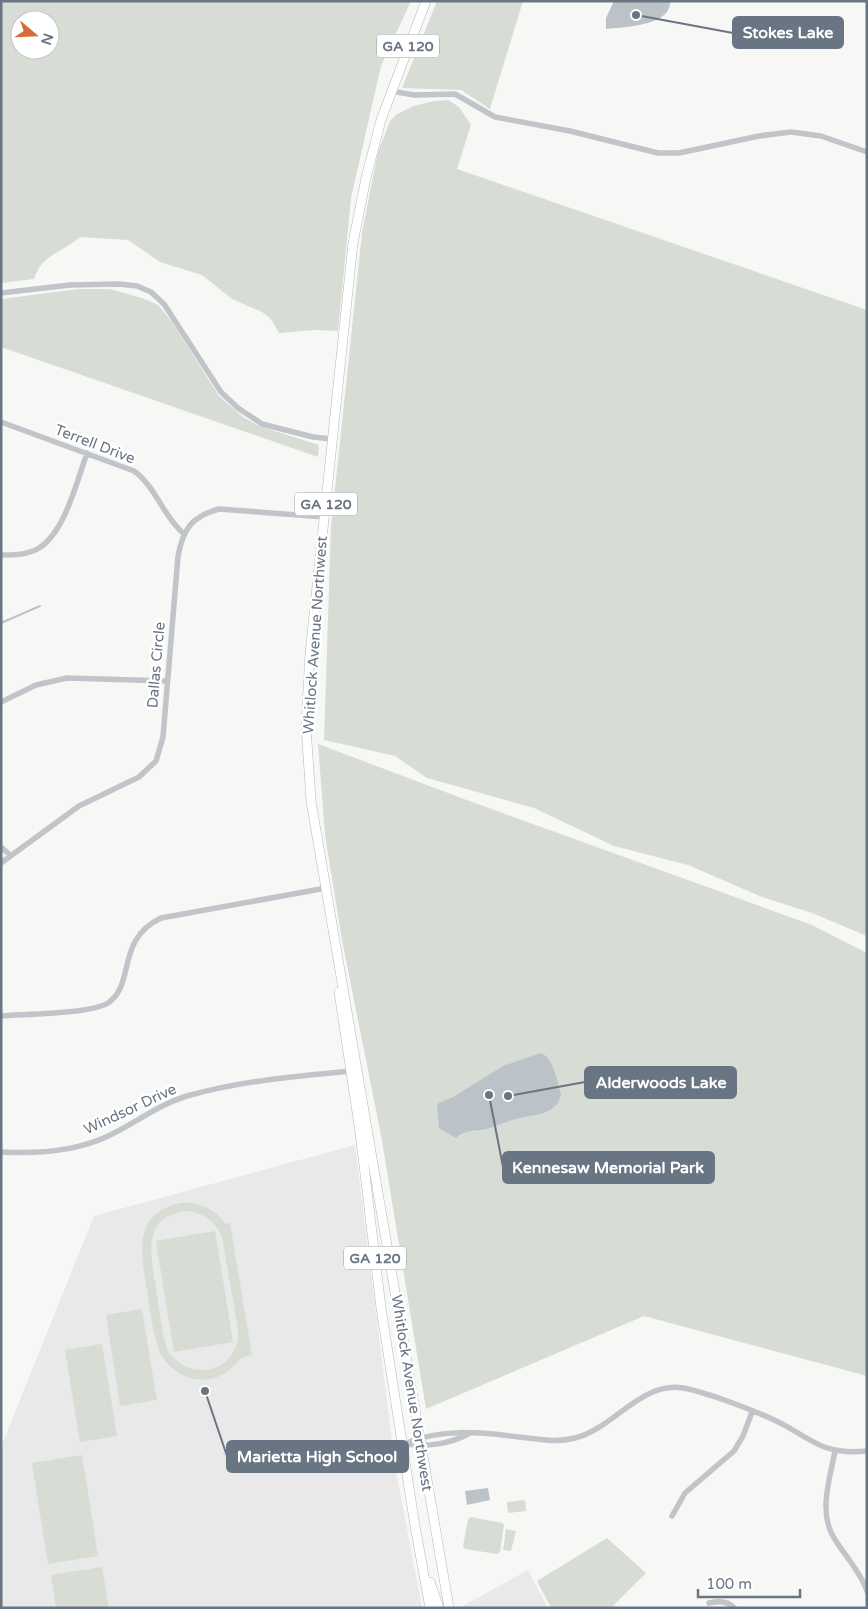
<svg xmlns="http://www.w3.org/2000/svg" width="868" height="1609" font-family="'Varela Round',sans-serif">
<rect width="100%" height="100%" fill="#f7f8f5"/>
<path fill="#e8e9e8" d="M 355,1145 L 395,1466 L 422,1608 L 1,1608 L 1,1447 L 94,1216 Z
M 528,1570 L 548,1608 L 461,1608 L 461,1607 Z"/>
<path fill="#d7dcd5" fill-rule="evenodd" d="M 1,1 L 411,1 L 381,66 L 351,198 L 338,331 L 316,330 L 279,333 L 271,319 L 262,312 L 232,299 L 202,275 L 160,262 L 128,240 L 80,237 C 62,253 42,254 34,279 L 1,283 ZM 20,20 L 50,20 L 50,50 L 20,50 Z
M 437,1 L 523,1 L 490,109 L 461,90 L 402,88 Z
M 448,100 L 459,107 L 471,125 L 457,169 L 867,310 L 867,936 L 812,913 L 762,897 L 688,865 L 614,846 L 534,808 L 427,778 L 395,756 L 324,740 L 331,527 L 362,233 L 378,152 L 390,121 L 397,114 L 414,106 L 434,101 Z
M 79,289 L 110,289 L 142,298 L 158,305 L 172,322 L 219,396 L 243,417 L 259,426 L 319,445 L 318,457 L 1,347 L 1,299 Z
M 318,744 L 464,799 L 812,925 L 867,953 L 867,1376 L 644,1316 L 426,1409 L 381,1135 L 342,940 L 325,835 Z
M 180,1203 C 200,1201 214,1209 226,1224 L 230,1223 L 252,1355 C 237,1357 238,1364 227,1372 C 202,1388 173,1377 160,1353 C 153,1335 151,1315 148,1296 C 142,1258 130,1214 180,1203 ZM 187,1211 C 204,1213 215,1221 222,1236 L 238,1330 C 240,1371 191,1385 168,1351 C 162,1333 160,1313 157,1294 C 152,1261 138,1216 187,1211 Z
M 215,1231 L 233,1342 L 174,1352 L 156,1241 Z
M 142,1309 L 157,1400 L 120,1406 L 106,1315 Z
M 102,1344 L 117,1436 L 80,1442 L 65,1350 Z
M 82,1455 L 98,1556 L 48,1564 L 32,1463 Z
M 525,1500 L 526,1511 L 508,1513 L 507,1502 Z
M 471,1517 L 502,1523 L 504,1525 L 500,1552 L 497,1554 L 465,1549 L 463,1546 L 468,1519 Z
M 506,1529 L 516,1531 L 511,1551 L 503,1550 Z
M 607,1538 L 646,1573 L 611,1608 L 551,1608 L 537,1581 Z
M 102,1567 L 109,1608 L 56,1608 L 51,1575 Z"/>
<path fill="#bbc3c9" d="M 614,1 L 670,1 C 672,26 623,27 606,29 L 606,18 Z
M 541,1053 C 554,1058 557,1082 561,1094 C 557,1116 533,1114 516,1119 C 505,1122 493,1128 482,1130 C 472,1131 464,1130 456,1138 L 439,1128 L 437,1104 L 453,1097 L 503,1066 Z
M 488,1488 L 490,1500 L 467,1505 L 465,1491 Z"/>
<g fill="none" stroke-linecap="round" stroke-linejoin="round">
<path stroke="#bbc3c9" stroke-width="2" d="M 1,623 L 40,606"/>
<g stroke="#b4b7ba" stroke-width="10">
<path id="trunk" d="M 426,1 L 381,120 L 366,178 L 353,243 L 310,653 L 306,726 L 311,801 L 449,1608
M 339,992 L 360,1132 L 381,1308 L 415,1526 L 430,1608
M 430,1582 L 439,1608"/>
</g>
<path stroke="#c1c4c8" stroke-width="5.5" d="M 391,91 L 414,95 L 455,94 L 495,117 L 570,131 L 658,153 L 679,153 L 759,136 L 791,132 L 821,136 L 867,152
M 1,293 L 70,285 L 119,284 L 137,286 L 151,292 L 164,304 L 221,392 L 238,408 L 262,424 L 313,437 L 332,439
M 1,422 L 134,471 C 156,487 163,516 183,533
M 1,555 C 14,555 28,555 39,548 C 65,532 77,481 87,453
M 1,702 L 36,685 L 67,678 L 167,681
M 1,847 L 10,855
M 1,863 L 79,806 L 139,777 L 156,761 L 163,737 L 178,556 C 183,529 192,516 219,509 L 325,517
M 1,1016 C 25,1014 90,1014 108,1003 C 136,984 115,940 161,918 L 326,888
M 1,1152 C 36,1154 73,1152 106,1137 C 133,1125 157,1105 187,1096 C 240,1081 297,1076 352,1071
M 404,1444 C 440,1428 480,1432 519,1437 C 538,1439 556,1443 575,1438 C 613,1429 641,1381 683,1388 C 706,1392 750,1409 772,1419 C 810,1436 819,1456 867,1451
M 406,1444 C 427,1447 450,1444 468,1434
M 835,1451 C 830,1478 818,1512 834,1538 C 845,1556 860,1571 867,1591
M 672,1516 L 685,1493 L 734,1451 L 743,1436 L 752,1412
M 709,1603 C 718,1601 728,1600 734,1608"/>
<use href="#trunk" stroke="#fff" stroke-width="9"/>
</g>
<g text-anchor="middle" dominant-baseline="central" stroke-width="5" stroke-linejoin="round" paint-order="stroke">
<g fill="#fff" stroke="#969ea8" stroke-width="1">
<rect x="377" y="34.5" width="62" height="23" rx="4"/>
<rect x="295" y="492.5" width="62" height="23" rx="4"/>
<rect x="344" y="1246.5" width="62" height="23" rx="4"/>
</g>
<g font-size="14" font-weight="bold" fill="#697583">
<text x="408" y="46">GA 120</text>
<text x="326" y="504">GA 120</text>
<text x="375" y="1258">GA 120</text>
</g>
<g font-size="15" fill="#697583" stroke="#fff">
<text transform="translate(95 444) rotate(21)">Terrell Drive</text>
<text transform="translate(315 635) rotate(-86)">Whitlock Avenue Northwest</text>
<text transform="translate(156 665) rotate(-85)">Dallas Circle</text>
<text transform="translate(130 1109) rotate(-25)">Windsor Drive</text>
<text transform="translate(412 1393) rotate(81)">Whitlock Avenue Northwest</text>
</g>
</g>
<path fill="none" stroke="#697583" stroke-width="2" d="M636 15L733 33M508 1096L585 1082M489 1095L503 1167M205 1391L227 1456"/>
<g fill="#697583" stroke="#fff" stroke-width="2">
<circle cx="636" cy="15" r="5"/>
<circle cx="508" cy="1096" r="5"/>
<circle cx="489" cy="1095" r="5"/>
<circle cx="205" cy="1391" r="5"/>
</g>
<g fill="#697583" stroke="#697583" stroke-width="2">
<rect x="733" y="17" width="110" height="31" rx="5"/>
<rect x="585" y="1067" width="151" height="31" rx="5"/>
<rect x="503" y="1152" width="211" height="31" rx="5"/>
<rect x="227" y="1441" width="181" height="31" rx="5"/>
</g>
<g font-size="16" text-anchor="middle" font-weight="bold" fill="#fff">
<text x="788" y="38">Stokes Lake</text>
<text x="661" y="1088">Alderwoods Lake</text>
<text x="608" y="1173">Kennesaw Memorial Park</text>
<text x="317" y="1462">Marietta High School</text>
</g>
<rect width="868" height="1609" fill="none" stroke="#697583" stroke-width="5"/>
<g transform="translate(35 35) rotate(109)"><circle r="24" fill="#ffffff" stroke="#c3c8cd"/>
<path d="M0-4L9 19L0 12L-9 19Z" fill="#d46d39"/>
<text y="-8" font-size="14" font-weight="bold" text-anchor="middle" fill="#697583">N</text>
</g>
<path d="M698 1589v8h102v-8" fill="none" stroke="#697583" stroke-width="2.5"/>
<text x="706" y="1589" font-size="15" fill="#697583" stroke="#ffffff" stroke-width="4" paint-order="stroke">100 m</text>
</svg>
